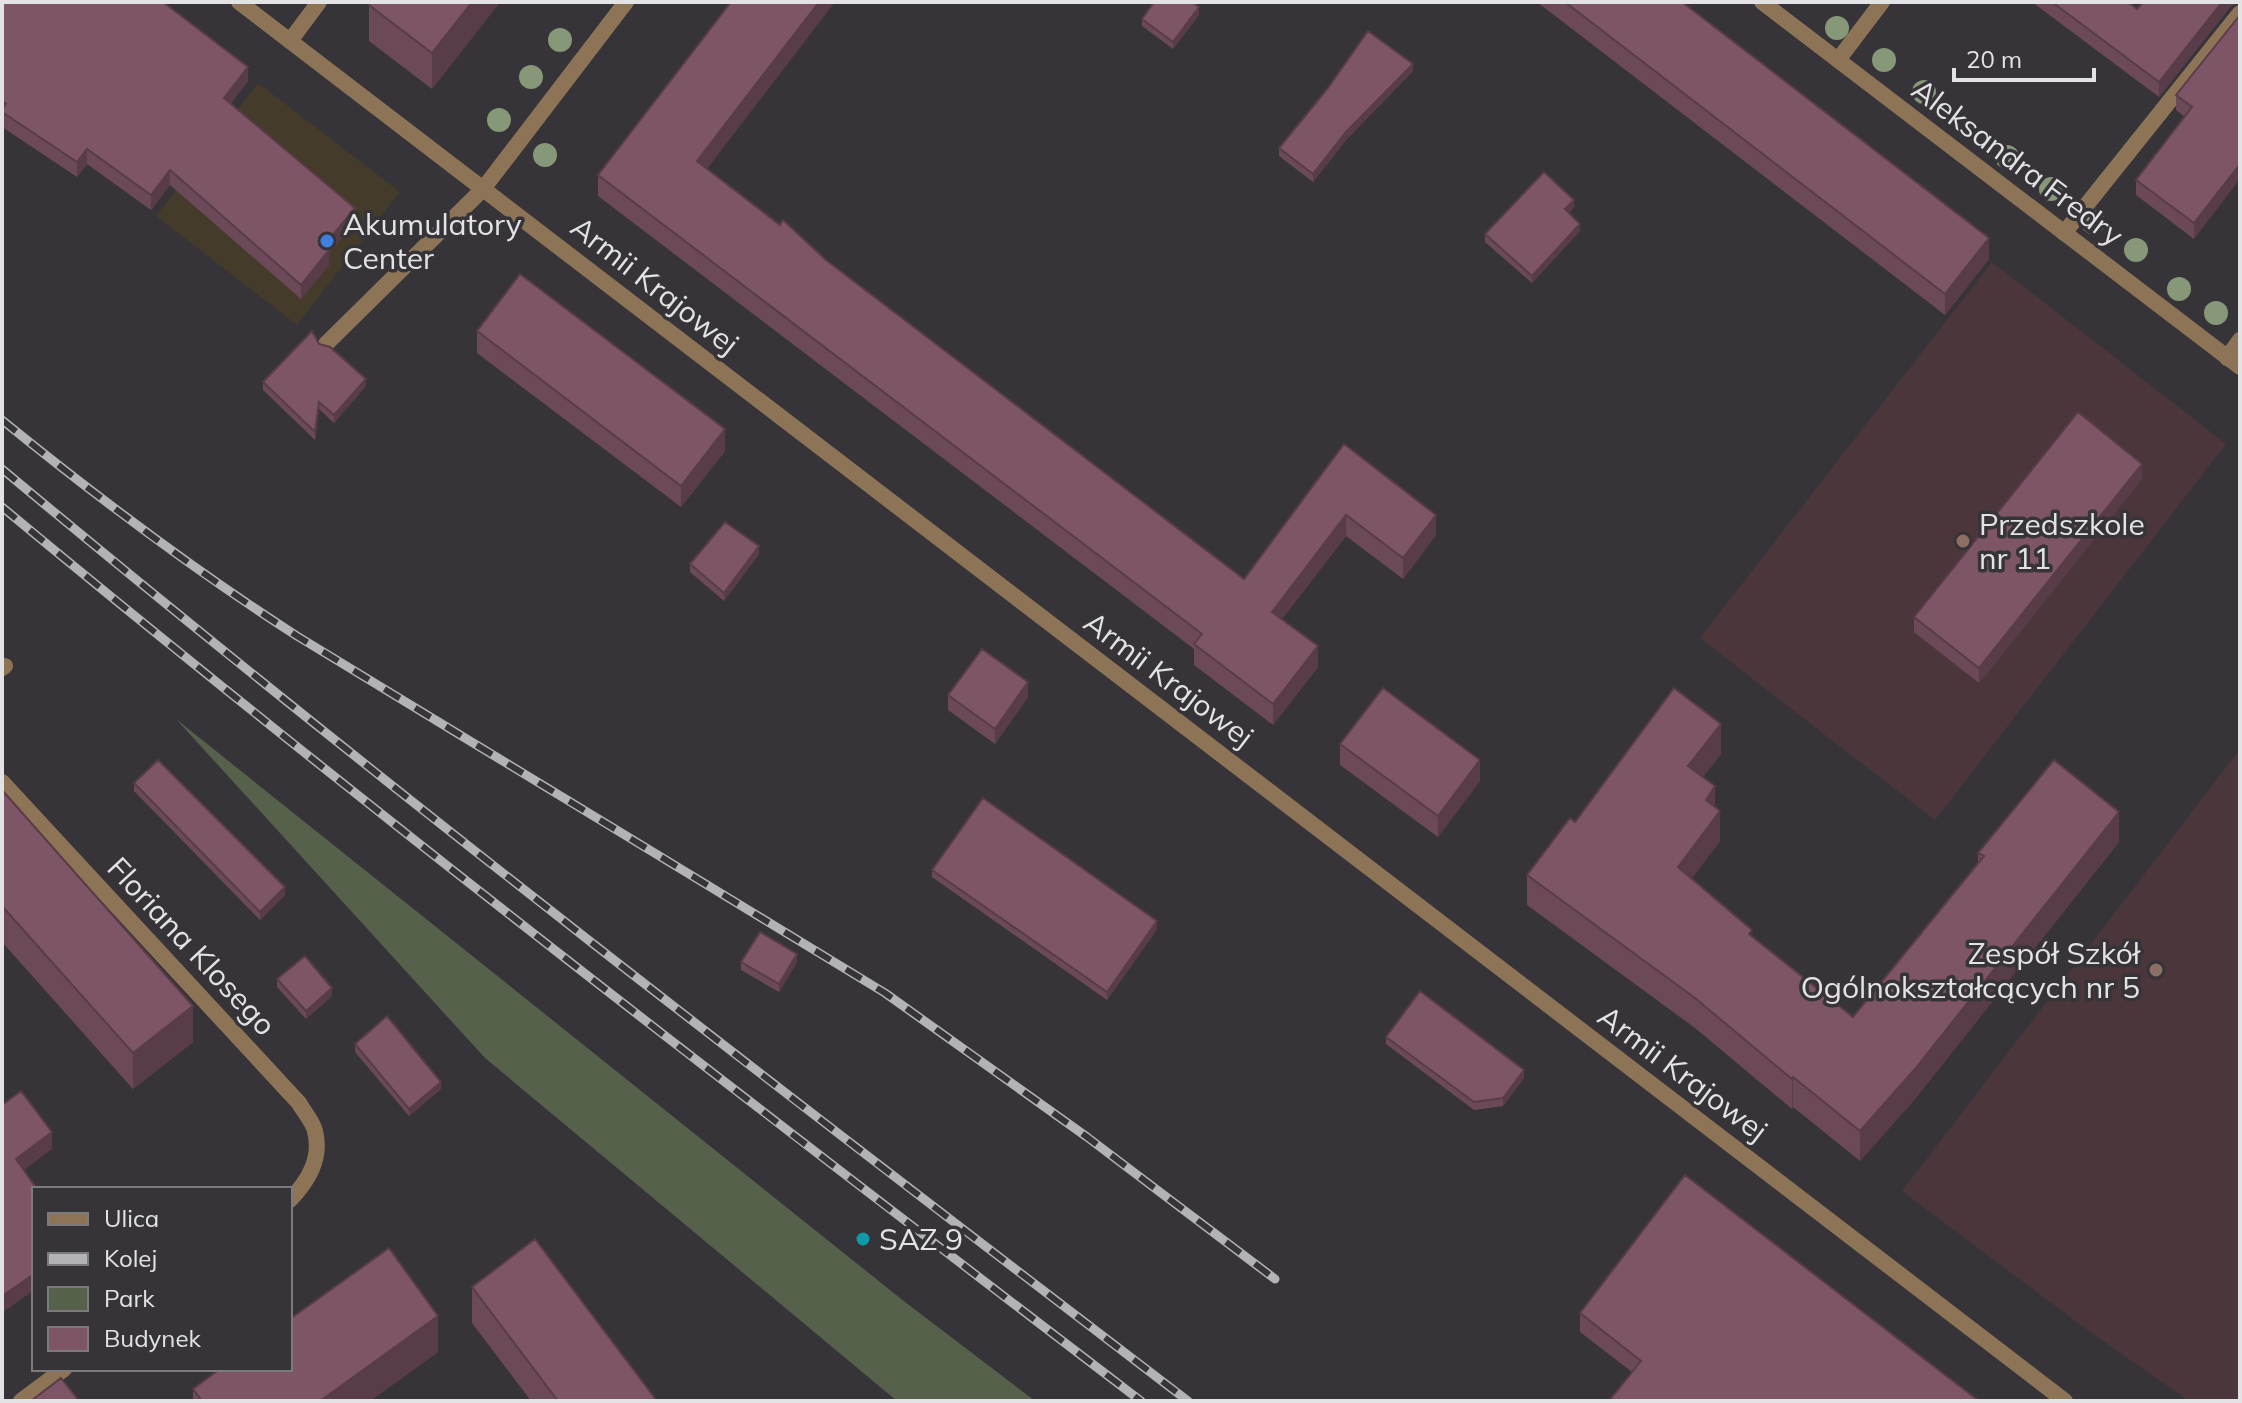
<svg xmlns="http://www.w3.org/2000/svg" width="2242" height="1403" font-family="Mulish,sans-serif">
<rect width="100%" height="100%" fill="#363438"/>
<path fill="#453b2b" d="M 258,83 L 400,192 L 297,325 L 156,216 Z"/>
<path fill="#4b373b" d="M 1992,262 L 2226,444 L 1935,820 L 1700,638 Z
M 2240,749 L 2240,1401 L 2189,1401 L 2089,1331 L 1902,1191 Z"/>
<path fill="#55614b" d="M 176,719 L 905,1302 L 1035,1401 L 897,1401 L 485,1058 Z"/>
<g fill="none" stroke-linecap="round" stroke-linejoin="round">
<path stroke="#8e7457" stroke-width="16" d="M 290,41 L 319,2
M 1838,60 L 1882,2
M 2064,233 L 2240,13"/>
<path stroke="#8e7457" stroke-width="16" d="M 326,344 L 483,189
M 2,668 L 5,666"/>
<path stroke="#8e7457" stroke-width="16" d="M 239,2 L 2065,1401
M 1762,2 L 2240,367
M 483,189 L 626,2
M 2227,358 L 2240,340
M 2,782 L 299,1103 C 304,1112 313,1122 315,1131 C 322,1159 308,1181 290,1200
M 21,1401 L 64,1369"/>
<g stroke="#b3b2b4" stroke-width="9">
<path id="rail" d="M 2,420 C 97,497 194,570 297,636 L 885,993 L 1087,1137 L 1275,1279
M 2,469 C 389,791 788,1096 1188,1401
M 2,507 C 374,815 757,1108 1141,1401"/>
</g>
<use href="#rail" stroke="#363438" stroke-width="6" stroke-dasharray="18" stroke-linecap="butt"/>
</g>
<g fill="#869878">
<circle cx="1837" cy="28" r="12"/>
<circle cx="560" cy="40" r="12"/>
<circle cx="1884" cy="60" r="12"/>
<circle cx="531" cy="77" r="12"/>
<circle cx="1924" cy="92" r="12"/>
<circle cx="499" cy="120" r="12"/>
<circle cx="545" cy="155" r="12"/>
<circle cx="2007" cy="157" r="12"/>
<circle cx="2051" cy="189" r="12"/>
<circle cx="2093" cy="222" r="12"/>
<circle cx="2136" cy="250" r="12"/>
<circle cx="2179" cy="289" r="12"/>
<circle cx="2216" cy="313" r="12"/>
</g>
<path fill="#6c4958" d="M 2,2 L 248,81 L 231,103 L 355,222 L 329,253 L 329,265 L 301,299 L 170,185 L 151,210 L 87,164 L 77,177 L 2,127 Z
M 500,2 L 432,89 L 369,41 L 369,5 Z
M 1537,2 L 1682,2 L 1989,259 L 1945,315 Z
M 2032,2 L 2128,2 L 2137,9 L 2240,2 L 2231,6 L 2159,97 Z
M 1199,15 L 1173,49 L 1142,26 L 1142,19 Z
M 2240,15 L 2194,239 L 2136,195 L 2136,180 L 2185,117 L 2176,110 L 2176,95 Z
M 1413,71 L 1346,140 L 1313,182 L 1279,156 L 1279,148 Z
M 707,169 L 1244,579 L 1344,444 L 1436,535 L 1403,579 L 1346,536 L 1282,619 L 1318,667 L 1273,725 L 1194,665 L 1194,649 L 598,196 L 598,175 Z
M 1574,207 L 1569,213 L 1580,231 L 1532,283 L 1485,242 L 1485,234 Z
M 477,331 L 725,451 L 681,507 L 477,353 Z
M 319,344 L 366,386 L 334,423 L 319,409 L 315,440 L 263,390 L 263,382 Z
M 2142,479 L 1979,683 L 1914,632 L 1914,617 Z
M 759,554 L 724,601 L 690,572 L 690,564 Z
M 948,695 L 1028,697 L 995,744 L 948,710 Z
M 1340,744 L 1480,781 L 1438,837 L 1340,765 Z
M 1721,754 L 1703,777 L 1715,807 L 1720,841 L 1691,879 L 1752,936 L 1853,1017 L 1978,863 L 1978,853 L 2119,842 L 1915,1099 L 1860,1161 L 1793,1107 L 1792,1109 L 1695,1028 L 1527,905 L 1527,875 L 1575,822 Z
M 134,783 L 285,895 L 260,920 L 134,791 Z
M 2,790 L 193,1042 L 133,1089 L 2,942 Z
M 932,870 L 1157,929 L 1107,1000 L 932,877 Z
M 741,962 L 797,962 L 779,992 L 741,970 Z
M 277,979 L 332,996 L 306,1019 L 277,987 Z
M 1386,1037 L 1524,1078 L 1503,1106 L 1474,1110 L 1386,1044 Z
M 355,1044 L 441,1089 L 409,1116 L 355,1052 Z
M 472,1287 L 657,1401 L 531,1401 L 472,1323 Z
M 1580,1313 L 1979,1401 L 1632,1372 L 1580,1332 Z
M 438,1352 L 370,1401 L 193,1401 L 193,1389 Z"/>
<path fill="#583c47" d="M 472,2 L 500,2 L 432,89 L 432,53 Z
M 819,2 L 835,2 L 697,182 L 697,161 Z
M 2222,2 L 2240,2 L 2231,6 L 2159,97 L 2159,82 Z
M 1199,7 L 1199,15 L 1173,49 L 1173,42 Z
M 1413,64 L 1413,71 L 1346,140 L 1313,182 L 1313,174 L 1346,132 Z
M 248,67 L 248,81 L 224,112 L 224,98 Z
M 87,149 L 87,164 L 77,177 L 77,162 Z
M 2240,164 L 2240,179 L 2194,239 L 2194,223 Z
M 170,170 L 170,185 L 151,210 L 151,195 Z
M 1574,200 L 1574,207 L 1565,217 L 1565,209 Z
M 355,208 L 355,222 L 329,253 L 329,265 L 301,299 L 301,285 L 323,247 Z
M 1580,224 L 1580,231 L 1532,283 L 1532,276 Z
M 1989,238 L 1989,259 L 1945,315 L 1945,294 Z
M 366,379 L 366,386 L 334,423 L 334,415 Z
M 725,429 L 725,451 L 681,507 L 681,486 Z
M 2142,464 L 2142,479 L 1979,683 L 1979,668 Z
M 1346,515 L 1346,536 L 1272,632 L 1272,612 Z
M 1436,515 L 1436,535 L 1403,579 L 1403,558 Z
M 759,546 L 759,554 L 724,601 L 724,593 Z
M 1318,646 L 1318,667 L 1273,725 L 1273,704 Z
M 1028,682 L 1028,697 L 995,744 L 995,729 Z
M 1721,724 L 1721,754 L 1688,796 L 1688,766 Z
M 1480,760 L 1480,781 L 1438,837 L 1438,816 Z
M 1715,786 L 1715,816 L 1720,811 L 1720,841 L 1678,897 L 1678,867 L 1706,800 Z
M 2119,812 L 2119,842 L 1915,1099 L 1860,1161 L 1860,1131 Z
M 285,887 L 285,895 L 260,920 L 260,912 Z
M 1157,921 L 1157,929 L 1107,1000 L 1107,992 Z
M 797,954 L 797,962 L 779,992 L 779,984 Z
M 332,988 L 332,996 L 306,1019 L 306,1011 Z
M 193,1006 L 193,1042 L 133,1089 L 133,1053 Z
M 1524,1070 L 1524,1078 L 1503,1106 L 1503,1098 Z
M 1793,1077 L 1793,1107 L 1792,1109 L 1792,1079 Z
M 441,1082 L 441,1089 L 409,1116 L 409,1109 Z
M 52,1132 L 52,1149 L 16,1176 L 16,1159 Z
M 34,1274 L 34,1290 L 2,1313 L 2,1296 Z
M 438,1316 L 438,1352 L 370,1401 L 320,1401 Z"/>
<path fill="#7d5566" stroke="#583c47" stroke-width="2" d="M 2,2 L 163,2 L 248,67 L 224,98 L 355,208 L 323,247 L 329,250 L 301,285 L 170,170 L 151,195 L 87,149 L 77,162 L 2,112 L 2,109 L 6,104 L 2,101 Z
M 371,2 L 472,2 L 432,53 L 369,5 Z
M 731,2 L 819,2 L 697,161 L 780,225 L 783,220 L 826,260 L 1244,579 L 1344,444 L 1436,515 L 1403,558 L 1346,515 L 1272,612 L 1318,646 L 1273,704 L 1194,644 L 1202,634 L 598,175 Z
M 1154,2 L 1192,2 L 1199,7 L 1173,42 L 1142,19 Z
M 1565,2 L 1682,2 L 1989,238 L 1945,294 Z
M 2052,2 L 2128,2 L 2137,9 L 2143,2 L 2222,2 L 2159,82 Z
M 2240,15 L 2240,164 L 2194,223 L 2136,180 L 2192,107 L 2176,95 Z
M 1368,31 L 1413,64 L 1346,132 L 1313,174 L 1279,148 L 1328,88 Z
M 1544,172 L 1574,200 L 1565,209 L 1580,224 L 1532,276 L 1485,234 Z
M 520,274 L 725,429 L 681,486 L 477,331 Z
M 312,331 L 319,344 L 330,347 L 366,379 L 334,415 L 319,402 L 315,432 L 263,382 Z
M 2078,412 L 2142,464 L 1979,668 L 1914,617 Z
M 725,522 L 759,546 L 724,593 L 690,564 Z
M 982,649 L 1028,682 L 995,729 L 948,695 Z
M 1383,688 L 1480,760 L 1438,816 L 1340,744 Z
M 1674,688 L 1721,724 L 1688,766 L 1715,786 L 1706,800 L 1720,811 L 1678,867 L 1752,930 L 1749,934 L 1853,1017 L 1984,856 L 1978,853 L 2054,760 L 2119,812 L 1915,1069 L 1860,1131 L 1793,1077 L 1792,1079 L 1695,998 L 1527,875 L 1570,818 L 1575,822 Z
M 158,760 L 285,887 L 260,912 L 134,783 Z
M 2,790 L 193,1006 L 133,1053 L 2,906 Z
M 983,798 L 1157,921 L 1107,992 L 932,870 Z
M 760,932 L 797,954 L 779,984 L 741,962 Z
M 305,956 L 332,988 L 306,1011 L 277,979 Z
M 1420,991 L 1524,1070 L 1503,1098 L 1474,1102 L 1386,1037 Z
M 387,1016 L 441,1082 L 409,1109 L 355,1044 Z
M 21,1091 L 52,1132 L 16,1159 L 37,1189 L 34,1189 L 34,1274 L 2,1296 L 2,1105 Z
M 1685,1175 L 1979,1401 L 1609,1401 L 1641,1361 L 1580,1313 Z
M 535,1239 L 657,1401 L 558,1401 L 472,1287 Z
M 389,1248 L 438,1316 L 320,1401 L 202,1401 L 193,1389 L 220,1369 L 290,1369 L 290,1319 Z
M 61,1378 L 79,1401 L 31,1401 Z"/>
<circle fill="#3f7fe0" stroke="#363438" stroke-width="3" cx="327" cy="241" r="8"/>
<g fill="#8d6e63" stroke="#363438" stroke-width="3">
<circle cx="1963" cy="541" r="8"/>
<circle cx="2156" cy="970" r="8"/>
</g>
<circle fill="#0f9aa8" stroke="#363438" stroke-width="3" cx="863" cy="1239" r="8"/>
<g text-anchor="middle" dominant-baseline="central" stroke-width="7" stroke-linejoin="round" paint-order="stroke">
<g font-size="30" fill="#e3e2e4" stroke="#363438">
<text transform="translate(2018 162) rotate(37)">Aleksandra Fredry</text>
<text transform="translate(655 285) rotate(38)">Armii Krajowej</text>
<text transform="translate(1169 679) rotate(37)">Armii Krajowej</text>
<text transform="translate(192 946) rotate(47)">Floriana Klosego</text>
<text transform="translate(1683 1073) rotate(37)">Armii Krajowej</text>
</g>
<g font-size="30" fill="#e3e2e4" stroke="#363438" text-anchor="start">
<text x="343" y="224">Akumulatory<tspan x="343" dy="34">Center</tspan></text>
<text x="1979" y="524">Przedszkole<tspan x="1979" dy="34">nr 11</tspan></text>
<text x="2140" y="953" text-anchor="end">Zespół Szkół<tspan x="2140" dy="34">Ogólnokształcących nr 5</tspan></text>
<text x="879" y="1239">SAZ 9</text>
</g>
</g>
<rect width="2242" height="1403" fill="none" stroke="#e3e2e4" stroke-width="8"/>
<rect x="32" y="1187" width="260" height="184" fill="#363438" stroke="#7b7a7d" stroke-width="2"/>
<rect x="48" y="1213" width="40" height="12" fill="#8e7457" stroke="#7b7a7d" stroke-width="2"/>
<text x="104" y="1227" font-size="24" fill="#e3e2e4">Ulica</text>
<rect x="48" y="1253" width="40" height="12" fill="#b3b2b4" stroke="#7b7a7d" stroke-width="2"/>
<text x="104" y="1267" font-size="24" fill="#e3e2e4">Kolej</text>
<rect x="48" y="1287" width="40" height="24" fill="#55614b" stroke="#7b7a7d" stroke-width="2"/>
<text x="104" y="1307" font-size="24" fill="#e3e2e4">Park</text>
<rect x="48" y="1327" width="40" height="24" fill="#7d5566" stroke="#7b7a7d" stroke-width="2"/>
<text x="104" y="1347" font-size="24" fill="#e3e2e4">Budynek</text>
<path d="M1954 68v12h140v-12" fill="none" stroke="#e3e2e4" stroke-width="4"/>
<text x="1966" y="68" font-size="24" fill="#e3e2e4" stroke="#363438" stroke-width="6" paint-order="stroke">20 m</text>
</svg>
